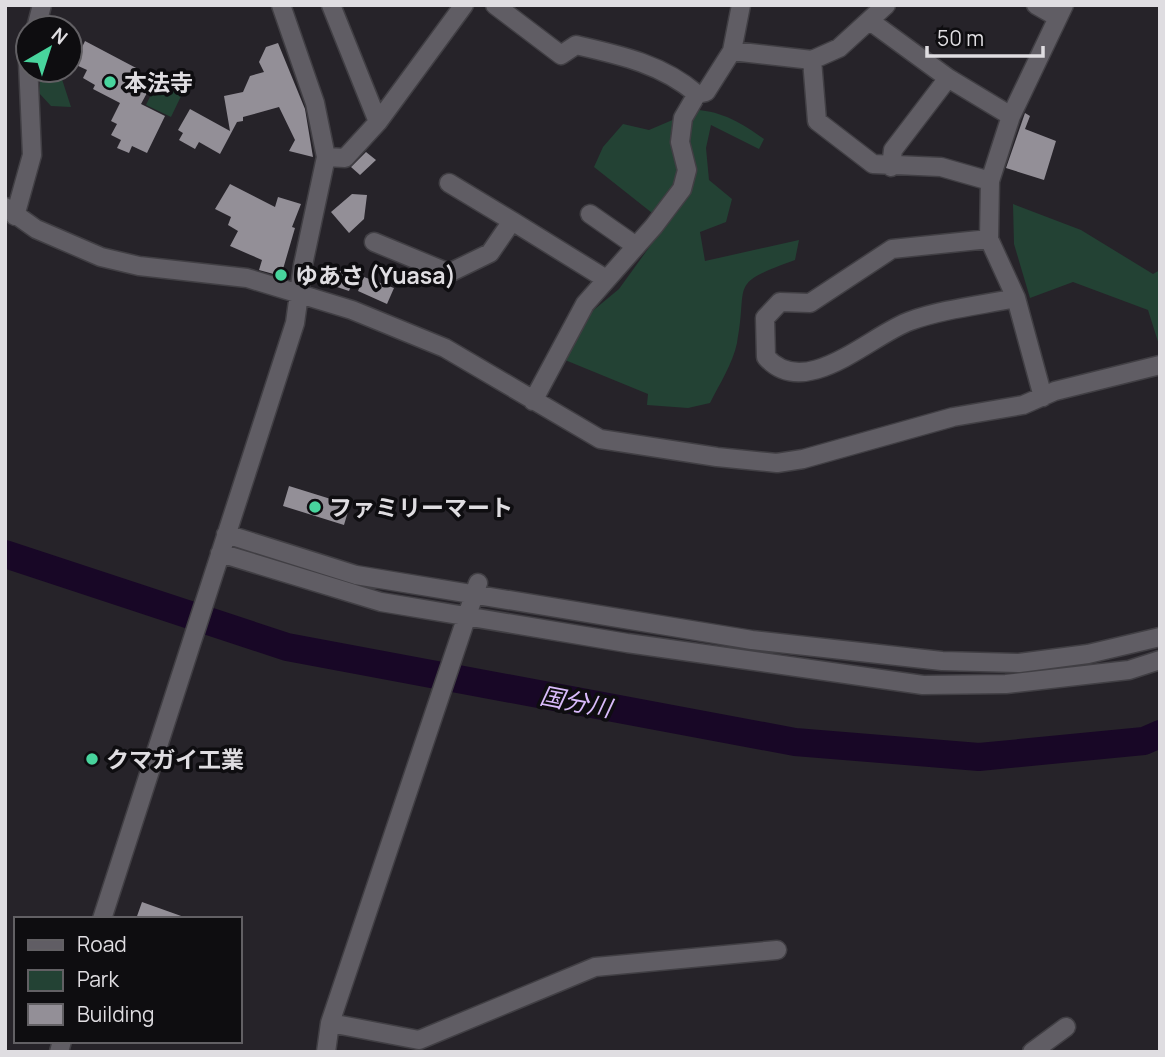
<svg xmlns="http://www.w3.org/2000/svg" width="1165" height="1057" font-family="Manrope,'Noto Sans JP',sans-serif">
<rect width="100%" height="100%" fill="#262329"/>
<path fill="#234234" d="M 41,70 L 59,70 L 71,107 L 51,106 L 39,93 Z
M 158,80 L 183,92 L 171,117 L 146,105 Z
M 696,110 C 722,111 743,124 764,139 L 759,149 L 711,125 L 706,148 L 709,180 L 732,199 L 726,222 L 700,232 L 705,261 L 799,240 L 795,260 C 726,285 749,282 737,343 C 733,363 719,385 710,403 L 688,408 L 647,405 L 648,394 L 565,360 L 584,318 L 619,289 L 666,224 L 594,167 L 603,147 L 623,124 L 649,130 Z
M 1013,204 L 1081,230 L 1153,274 L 1160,270 L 1160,348 L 1148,310 L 1073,282 L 1030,298 L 1014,244 Z"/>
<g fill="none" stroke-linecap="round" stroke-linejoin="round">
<path stroke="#180726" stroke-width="28" d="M 5,554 L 287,647 L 795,742 L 979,757 L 1144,741 L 1160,734"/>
</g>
<path fill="#938f97" d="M 85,41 L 138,69 L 135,76 L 148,83 L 145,89 L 148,91 L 141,104 L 165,116 L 147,153 L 132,146 L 129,153 L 117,148 L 121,140 L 111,135 L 117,124 L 111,121 L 120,103 L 93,89 L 95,85 L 83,78 L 87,70 L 74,64 Z
M 278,43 L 305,109 L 313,157 L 289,151 L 295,140 L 279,107 L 243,117 L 243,121 L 237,122 L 220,154 L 199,142 L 195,149 L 179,140 L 183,133 L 178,130 L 190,109 L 230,131 L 224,96 L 243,92 L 250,76 L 264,72 L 259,62 L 266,47 Z
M 1025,113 L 1030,116 L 1025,129 L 1056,141 L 1044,180 L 1006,168 Z
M 366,152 L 376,160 L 360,175 L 351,167 Z
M 230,184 L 275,207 L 278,197 L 301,204 L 292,227 L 295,228 L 281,276 L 259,270 L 262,260 L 230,246 L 238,231 L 228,225 L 231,217 L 215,209 Z
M 352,194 L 367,195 L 364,219 L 349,233 L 331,212 Z
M 326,265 L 355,277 L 349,291 L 319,281 Z
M 364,277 L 394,288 L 387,304 L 358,291 Z
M 289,486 L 350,505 L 344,525 L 283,506 Z
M 142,902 L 184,917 L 184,919 L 136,919 Z"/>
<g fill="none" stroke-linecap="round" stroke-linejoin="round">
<g stroke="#413f44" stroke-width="21">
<path id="minor" d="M 331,5 L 378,122
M 495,5 L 561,55 L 576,45 C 620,55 662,64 697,94 L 706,92 L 732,51 L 812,60 L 839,48 L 886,5
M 1036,5 L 1057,17
M 870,21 L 948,78
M 36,28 L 42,5
M 732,51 L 741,5
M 812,60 L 817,121 L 873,164 L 941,167 L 990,181
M 326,157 L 345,158 L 378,122 L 464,5
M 891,167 L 893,150 L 948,78 L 1011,116
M 5,207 L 36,229 L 101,257 L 139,266 L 247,278 L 352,310 L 445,348 L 600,439 L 717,457 L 777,463 L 803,459 L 953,417 L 1023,405 L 1055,391 L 1160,365
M 590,214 L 636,246
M 15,216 L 32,155 L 28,62
M 512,221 L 606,279
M 989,239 L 892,249 L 810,303 L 780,302 L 765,318 L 766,357 C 805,402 872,334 910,321 C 943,309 982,305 1016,298
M 374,242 L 449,273 L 490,253 L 512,221 L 449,183
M 1043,397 L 1016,298 L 989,239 L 990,181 L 1011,116 L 1064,5
M 533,401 L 585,304 L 654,226 L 682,189 L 687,170 L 680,142 L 683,118 L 697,94
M 226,534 L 356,575 L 752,640 L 942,661 L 1019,663 L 1088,654 L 1160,637
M 220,553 L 381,602 L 627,643 L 923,685 L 1006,684 L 1129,670 L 1160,660
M 102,919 L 295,323 L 303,265 L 326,157 L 315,103 L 281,5
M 330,1023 L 419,1040 L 595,967 L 777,950
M 59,1052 L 62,1041
M 326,1052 L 330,1023 L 478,583
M 1032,1052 L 1066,1027"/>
</g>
<use href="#minor" stroke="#605d64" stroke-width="18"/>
</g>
<g fill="#48d49d" stroke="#0e0d10" stroke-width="2.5">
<circle cx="110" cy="82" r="7"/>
<circle cx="281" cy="275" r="7"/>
<circle cx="315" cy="507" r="7"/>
<circle cx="92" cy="759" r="7"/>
</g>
<g text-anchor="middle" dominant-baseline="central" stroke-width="7" stroke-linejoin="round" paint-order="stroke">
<g font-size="23" font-weight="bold" fill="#dfdde1" stroke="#0e0d10" text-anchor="start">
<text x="124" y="82">本法寺</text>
<text x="295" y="275">ゆあさ (Yuasa)</text>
<text x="329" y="507">ファミリーマート</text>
<text x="106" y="759">クマガイ工業</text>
</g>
<g font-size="24" font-style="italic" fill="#d9bbfb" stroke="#0e0d10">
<text transform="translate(576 701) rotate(11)">国分川</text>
</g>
</g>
<rect width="1165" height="1057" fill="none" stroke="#dfdde1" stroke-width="14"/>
<rect x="14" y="917" width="228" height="126" fill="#0e0d10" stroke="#626064" stroke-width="2"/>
<rect x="28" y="940" width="35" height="10" fill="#605d64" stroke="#626064" stroke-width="2"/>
<text x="77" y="952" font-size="21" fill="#dfdde1">Road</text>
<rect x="28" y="970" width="35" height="21" fill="#234234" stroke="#626064" stroke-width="2"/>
<text x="77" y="987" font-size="21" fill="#dfdde1">Park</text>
<rect x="28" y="1004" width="35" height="21" fill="#938f97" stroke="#626064" stroke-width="2"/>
<text x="77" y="1022" font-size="21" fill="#dfdde1">Building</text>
<g transform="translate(49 49) rotate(39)"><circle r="33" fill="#0e0d10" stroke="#626064" stroke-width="2"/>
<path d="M0-5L12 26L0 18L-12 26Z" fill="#48d49d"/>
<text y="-10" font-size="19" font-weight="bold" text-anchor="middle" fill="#dfdde1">N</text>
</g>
<path d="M927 46v10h116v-10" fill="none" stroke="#dfdde1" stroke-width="3.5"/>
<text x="937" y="46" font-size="21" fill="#dfdde1" stroke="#0e0d10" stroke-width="5" paint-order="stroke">50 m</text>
</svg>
